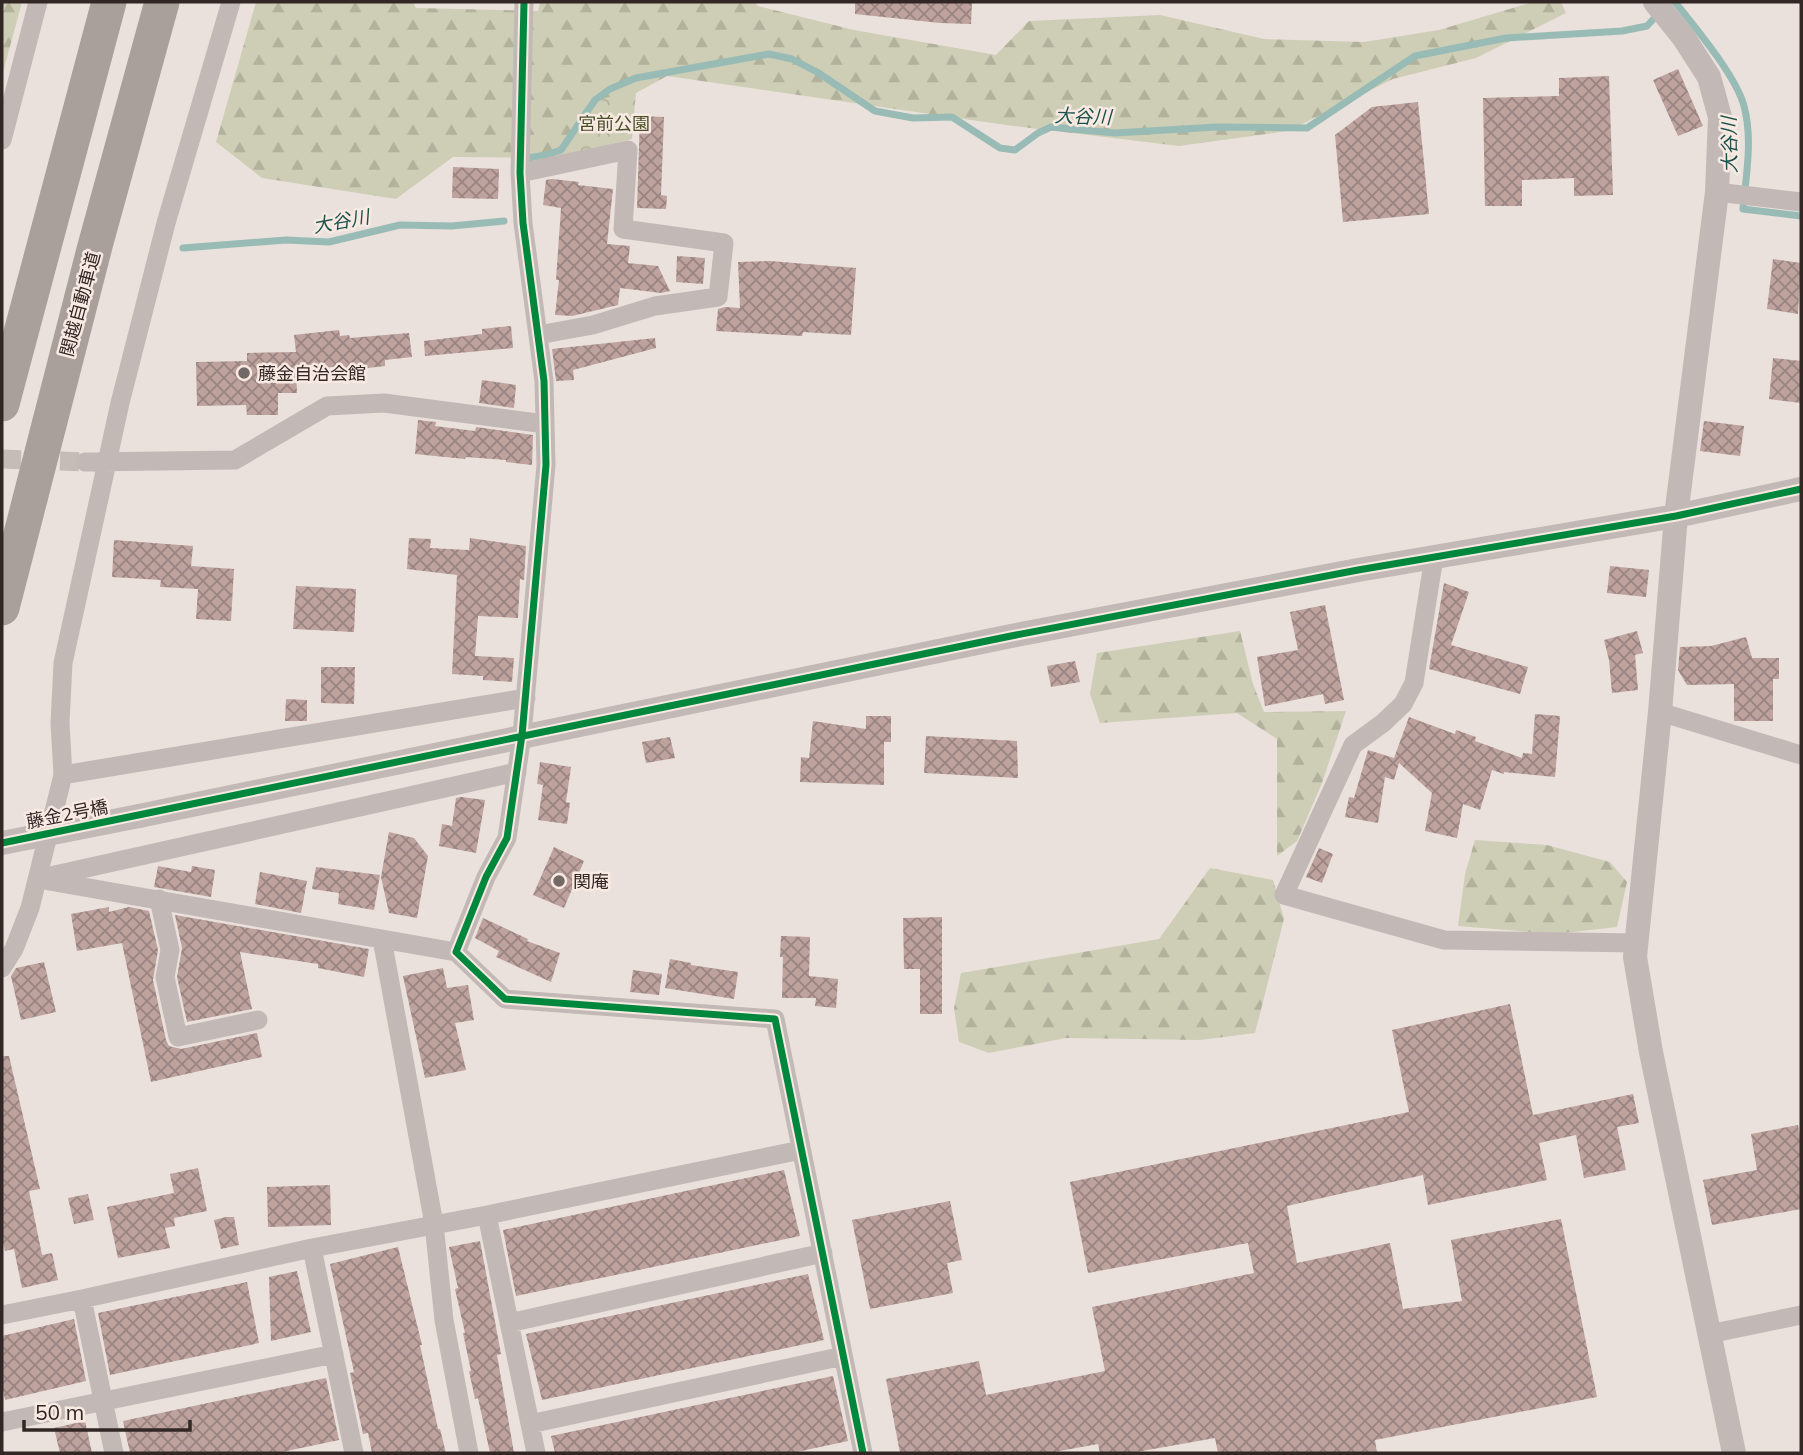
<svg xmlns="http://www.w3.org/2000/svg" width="1803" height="1455" font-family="Mulish,'Noto Sans JP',sans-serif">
<defs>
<pattern id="forest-firs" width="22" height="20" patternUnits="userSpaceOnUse" patternTransform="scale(1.75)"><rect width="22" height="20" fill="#ceceb6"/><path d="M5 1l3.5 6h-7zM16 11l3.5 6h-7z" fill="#b1b19c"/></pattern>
<pattern id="park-crowns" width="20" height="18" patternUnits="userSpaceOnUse" patternTransform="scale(1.75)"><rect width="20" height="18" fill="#ceceb6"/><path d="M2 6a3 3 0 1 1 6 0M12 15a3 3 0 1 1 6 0" fill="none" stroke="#b1b19c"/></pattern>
<pattern id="building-cross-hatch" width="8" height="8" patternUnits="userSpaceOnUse" patternTransform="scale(1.75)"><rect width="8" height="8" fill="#bda29e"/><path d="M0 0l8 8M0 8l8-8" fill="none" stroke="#9a8481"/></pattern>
</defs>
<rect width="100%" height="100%" fill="#eae1dc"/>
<path fill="url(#forest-firs)" d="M 2,2 L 22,2 L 2,76 Z
M 256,2 L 413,2 L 416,8 L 538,11 L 540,2 L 754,2 L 758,6 L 854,30 L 996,55 L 1029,21 L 1160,15 L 1264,39 L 1364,42 L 1439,30 L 1533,2 L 1561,2 L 1566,13 L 1476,58 L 1393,79 L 1288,131 L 1179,146 L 1013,126 L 667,76 L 614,105 L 567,153 L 549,158 L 453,157 L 396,199 L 262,178 L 216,142 Z
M 1240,631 L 1253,684 L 1264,712 L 1346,711 L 1322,783 L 1297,841 L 1277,856 L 1277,739 L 1237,713 L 1100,723 L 1090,694 L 1097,653 Z
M 1475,840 L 1547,845 L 1610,862 L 1627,882 L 1617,927 L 1556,934 L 1458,926 L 1465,874 Z
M 1210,868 L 1273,880 L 1284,919 L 1255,1033 L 1200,1040 L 1066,1038 L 989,1053 L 959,1042 L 954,1008 L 961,973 L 1159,939 Z"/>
<path fill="url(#park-crowns)" d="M 636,92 L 632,139 L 557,158 L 592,121 L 604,98 Z"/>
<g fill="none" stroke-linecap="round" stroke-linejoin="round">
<path stroke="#99bbb5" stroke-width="7" d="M 1675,2 C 1695,27 1736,76 1744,106 C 1753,139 1746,176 1743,209 L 1801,216
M 528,158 L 546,155 L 561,150 L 595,100 L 610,89 L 636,78 L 769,54 L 792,59 L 817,72 L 875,111 L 913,118 L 952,117 L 1000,148 L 1015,150 L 1038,133 L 1051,127 L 1115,133 L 1217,127 L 1307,128 L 1415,56 L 1506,38 L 1622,31 L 1647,26 L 1659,13
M 183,248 L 286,240 L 329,242 L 400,225 L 452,226 L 504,221"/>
</g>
<path fill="url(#building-cross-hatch)" d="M 855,2 L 972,2 L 971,24 L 940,23 L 855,14 Z
M 1678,69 L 1703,126 L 1678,136 L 1653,80 Z
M 1609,76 L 1613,195 L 1574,196 L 1574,178 L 1522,180 L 1522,206 L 1485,206 L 1483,98 L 1559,96 L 1559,78 Z
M 1418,102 L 1429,214 L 1343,222 L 1335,135 L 1372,107 Z
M 640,116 L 664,117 L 661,195 L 667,196 L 666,209 L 637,208 Z
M 453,167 L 499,169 L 498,199 L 452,198 Z
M 552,179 L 579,182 L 578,185 L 613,189 L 607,244 L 630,246 L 628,263 L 658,266 L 670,291 L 661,293 L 620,288 L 618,305 L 572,316 L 555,315 L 559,280 L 556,280 L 561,208 L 543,205 L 546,180 Z
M 677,256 L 705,258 L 703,284 L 676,282 Z
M 1773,259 L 1801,263 L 1798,314 L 1767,309 Z
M 770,261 L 856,268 L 851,335 L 803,332 L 802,336 L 716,331 L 718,309 L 725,307 L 740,308 L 738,262 Z
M 511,326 L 513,348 L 425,356 L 424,341 L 482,334 L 482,329 Z
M 339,330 L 340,336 L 349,335 L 350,338 L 409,333 L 412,357 L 385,360 L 385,366 L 341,371 L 341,366 L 296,371 L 297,393 L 278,393 L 278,415 L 247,415 L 246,405 L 197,406 L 196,362 L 247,361 L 247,353 L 296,352 L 294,335 Z
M 655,338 L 656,348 L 573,370 L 574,380 L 556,381 L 552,349 Z
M 1773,358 L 1801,361 L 1801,403 L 1769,399 Z
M 482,380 L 516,385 L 514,408 L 479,403 Z
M 418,420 L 436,422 L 435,426 L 475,431 L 476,427 L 533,435 L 532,465 L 506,462 L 506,460 L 466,457 L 465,459 L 415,454 Z
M 1704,421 L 1744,426 L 1740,456 L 1700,451 Z
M 409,538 L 431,539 L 430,548 L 469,550 L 470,538 L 526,546 L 524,580 L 520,579 L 518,618 L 478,616 L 475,656 L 514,658 L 512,682 L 483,680 L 483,676 L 452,674 L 457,575 L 407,569 Z
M 114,540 L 193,546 L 191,566 L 234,569 L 231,621 L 196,619 L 198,589 L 160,587 L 161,580 L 112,577 Z
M 1610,566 L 1649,570 L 1646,597 L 1607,593 Z
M 1444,583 L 1469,592 L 1451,645 L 1528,667 L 1520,694 L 1429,669 Z
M 296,586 L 356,589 L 354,632 L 293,629 Z
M 1325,605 L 1344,700 L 1325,704 L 1323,694 L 1265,706 L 1257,657 L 1298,650 L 1290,612 Z
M 1637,631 L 1643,653 L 1635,655 L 1638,690 L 1612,693 L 1609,660 L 1604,640 Z
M 1746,637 L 1752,658 L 1779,658 L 1779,679 L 1773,679 L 1773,721 L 1734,721 L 1734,684 L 1687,685 L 1678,670 L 1680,647 L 1711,646 Z
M 1075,661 L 1080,682 L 1051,687 L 1047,666 Z
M 321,667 L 355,667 L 354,704 L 321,703 Z
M 286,699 L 307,700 L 307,721 L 285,721 Z
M 1535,714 L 1560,716 L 1555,777 L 1504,772 L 1504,774 L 1492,770 L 1480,810 L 1463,804 L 1457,838 L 1425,831 L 1432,793 L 1399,763 L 1394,780 L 1385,777 L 1378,823 L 1345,817 L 1349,797 L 1354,798 L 1368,750 L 1394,758 L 1409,717 L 1455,734 L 1456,730 L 1476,737 L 1475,741 L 1522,758 L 1523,753 L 1532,754 Z
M 866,716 L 891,716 L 891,742 L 884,742 L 884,785 L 800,782 L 801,757 L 809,758 L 813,721 L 866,729 Z
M 926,736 L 1017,741 L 1018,778 L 924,773 Z
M 670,737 L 675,758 L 646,763 L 642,742 Z
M 540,762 L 571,767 L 566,802 L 570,803 L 567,824 L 538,820 L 543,785 L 537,784 Z
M 461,797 L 485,800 L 476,853 L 439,846 L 442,824 L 452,826 L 456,798 Z
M 389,832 L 414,838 L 428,856 L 417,918 L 389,913 L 381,877 Z
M 554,847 L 584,861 L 564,908 L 533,895 Z
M 1319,848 L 1333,854 L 1322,883 L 1306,877 Z
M 158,866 L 191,872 L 192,866 L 215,870 L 211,897 L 154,887 Z
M 316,867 L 380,875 L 374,910 L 338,904 L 339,893 L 312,889 Z
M 260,872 L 307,881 L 301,913 L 255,904 Z
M 109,907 L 109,912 L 129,907 L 149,911 L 158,950 L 153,980 L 166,1040 L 169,1046 L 181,1049 L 257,1033 L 262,1057 L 151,1082 L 122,943 L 77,951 L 71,914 Z
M 175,915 L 369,949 L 364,977 L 318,968 L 318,964 L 240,952 L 252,1009 L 187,1022 L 177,977 L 182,948 Z
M 942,917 L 942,1014 L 920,1014 L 920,969 L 904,969 L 903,918 Z
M 483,918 L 528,939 L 527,941 L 560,953 L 551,982 L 496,957 L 499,951 L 475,938 Z
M 781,936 L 810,937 L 809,976 L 838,979 L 836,1008 L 815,1006 L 816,998 L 782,998 L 783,957 L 780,957 Z
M 670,959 L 691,963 L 691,965 L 738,972 L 734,999 L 665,988 Z
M 44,962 L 56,1012 L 21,1020 L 11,976 L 16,968 Z
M 443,968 L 447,988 L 468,985 L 474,1020 L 455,1023 L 466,1070 L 425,1078 L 403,976 Z
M 633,970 L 662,974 L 659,995 L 630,992 Z
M 1510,1004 L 1533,1115 L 1633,1094 L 1639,1123 L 1617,1127 L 1626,1170 L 1584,1178 L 1576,1135 L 1539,1143 L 1547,1180 L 1428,1205 L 1423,1175 L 1287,1206 L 1297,1263 L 1390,1243 L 1403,1309 L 1462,1301 L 1451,1240 L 1561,1219 L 1597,1397 L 1375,1440 L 1377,1453 L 1218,1453 L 1215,1438 L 1131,1453 L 1100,1453 L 1098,1444 L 1049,1453 L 900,1453 L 886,1379 L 979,1361 L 986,1395 L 1105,1371 L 1092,1307 L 1254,1273 L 1248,1243 L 1088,1273 L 1070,1182 L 1409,1112 L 1392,1030 Z
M 2,1056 L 9,1056 L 40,1189 L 29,1191 L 42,1255 L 52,1253 L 58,1280 L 22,1288 L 14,1249 L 5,1251 L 2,1238 Z
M 1798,1125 L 1801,1140 L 1801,1209 L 1712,1225 L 1703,1180 L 1757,1170 L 1751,1134 Z
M 198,1168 L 207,1211 L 174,1218 L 175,1226 L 165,1228 L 170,1248 L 118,1258 L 107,1207 L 174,1193 L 170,1174 Z
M 784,1170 L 800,1236 L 516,1296 L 503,1230 Z
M 330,1185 L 331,1225 L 268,1227 L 267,1187 Z
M 88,1194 L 94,1220 L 74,1224 L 68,1198 Z
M 950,1201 L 962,1260 L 947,1263 L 953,1293 L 870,1309 L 852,1220 Z
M 226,1217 L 234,1217 L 239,1245 L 221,1249 L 214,1220 Z
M 480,1241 L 501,1354 L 497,1355 L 514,1453 L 490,1453 L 478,1398 L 475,1399 L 469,1371 L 471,1371 L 463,1333 L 465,1333 L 455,1289 L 458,1288 L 449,1247 Z
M 398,1247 L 422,1345 L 420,1345 L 438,1429 L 440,1429 L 446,1453 L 372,1453 L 368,1433 L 363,1434 L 350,1373 L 354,1372 L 330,1264 Z
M 297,1271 L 311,1332 L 271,1341 L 269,1277 Z
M 808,1274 L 824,1340 L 542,1400 L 526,1334 Z
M 247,1282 L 259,1343 L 110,1375 L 98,1313 Z
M 74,1319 L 86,1381 L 5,1400 L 2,1384 L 2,1336 Z
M 833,1376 L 848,1441 L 792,1453 L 555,1453 L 551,1436 Z
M 326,1378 L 339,1440 L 277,1453 L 130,1453 L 123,1421 Z
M 85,1421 L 92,1453 L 60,1453 L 54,1428 Z"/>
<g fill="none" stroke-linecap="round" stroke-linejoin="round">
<path stroke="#c5bcb7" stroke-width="19" stroke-dasharray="19 10" stroke-linecap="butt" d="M 2,459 L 85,462"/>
<path stroke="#c2b9b6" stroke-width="19" d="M 524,2 L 520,173 L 523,223 L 544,381 L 546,465 L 522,735 L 507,838 L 486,877 L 456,952 L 505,999 L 775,1019 L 863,1453
M 2,140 L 38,2
M 520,173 L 628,150 L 623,229 L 724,243 L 718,297 L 655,306 L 593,325 L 538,335
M 1717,192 L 1801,202
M 85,462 L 235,460 L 327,406 L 384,403 L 545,424
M 1434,557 L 1414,683 L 1403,704 L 1383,723 L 1353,745 L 1284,895 L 1444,940 L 1636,943
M 1660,712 L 1801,755
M 63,775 L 526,698
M 37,879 L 517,772
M 49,881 L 456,952
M 159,899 L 170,950 L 165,977 L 178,1037 L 258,1020
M 382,939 L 434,1224 L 444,1320 L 469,1453
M 2,968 L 14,949 L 30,908 L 63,775 L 60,723 L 63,663 L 120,403 L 166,223 L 231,2
M 487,1215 L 536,1453
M 312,1248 L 354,1453
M 82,1299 L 114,1453
M 2,1315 L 82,1299 L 312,1248 L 487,1215 L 801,1150
M 509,1323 L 823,1253
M 1709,1334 L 1801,1315
M 2,1422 L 334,1354
M 530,1424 L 843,1356"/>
<path stroke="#c2b9b6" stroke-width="24" d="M 1655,2 L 1684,38 L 1709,77 L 1720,117 L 1717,192 L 1676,516 L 1660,712 L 1635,957 L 1651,1052 L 1734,1453
M 139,816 L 1011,636 L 1358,570 L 1676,516 L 1801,489"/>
<path stroke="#a9a09c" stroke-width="35" d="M 2,404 L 109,2
M 2,608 L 95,246 L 162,2"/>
<path stroke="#c2b9b6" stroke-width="24" d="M 2,843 L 139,816"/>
<g stroke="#f8eae2" stroke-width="11">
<path id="cycleway" d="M 524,2 L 520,173 L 523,223 L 544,381 L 546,465 L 522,735 L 507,838 L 486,877 L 456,952 L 505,999 L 775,1019 L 863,1453
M 2,843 L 1011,636 L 1358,570 L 1676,516 L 1801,489"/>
</g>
<use href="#cycleway" stroke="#00873e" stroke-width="7"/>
</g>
<g fill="#726865" stroke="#f8eae2" stroke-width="2.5">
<circle cx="244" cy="373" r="7"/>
<circle cx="559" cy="881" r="7"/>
</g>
<g text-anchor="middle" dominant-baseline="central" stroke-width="5" stroke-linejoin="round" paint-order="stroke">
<g font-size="18" fill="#484f29" stroke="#f8eae2">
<text x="614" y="123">宮前公園</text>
</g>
<g font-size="18" fill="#322725" stroke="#f8eae2">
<text transform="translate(80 304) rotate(-75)">関越自動車道</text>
<text transform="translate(67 814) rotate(-11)">藤金2号橋</text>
</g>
<g font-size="18" fill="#322725" stroke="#f8eae2" text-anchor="start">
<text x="258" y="373">藤金自治会館</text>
<text x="573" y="881">関庵</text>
</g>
<g font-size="19" font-style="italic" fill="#1c524c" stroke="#f8eae2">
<text transform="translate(1083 116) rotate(2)">大谷川</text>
<text transform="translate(1729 145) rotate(-91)">大谷川</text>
<text transform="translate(341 221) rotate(-10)">大谷川</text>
</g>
</g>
<rect width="1803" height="1455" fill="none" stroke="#322725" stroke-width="7"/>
<path d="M24 1420v10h166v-10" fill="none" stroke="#322725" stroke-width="3.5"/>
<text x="35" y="1420" font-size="21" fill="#322725" stroke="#f8eae2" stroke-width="5" paint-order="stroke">50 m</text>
</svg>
